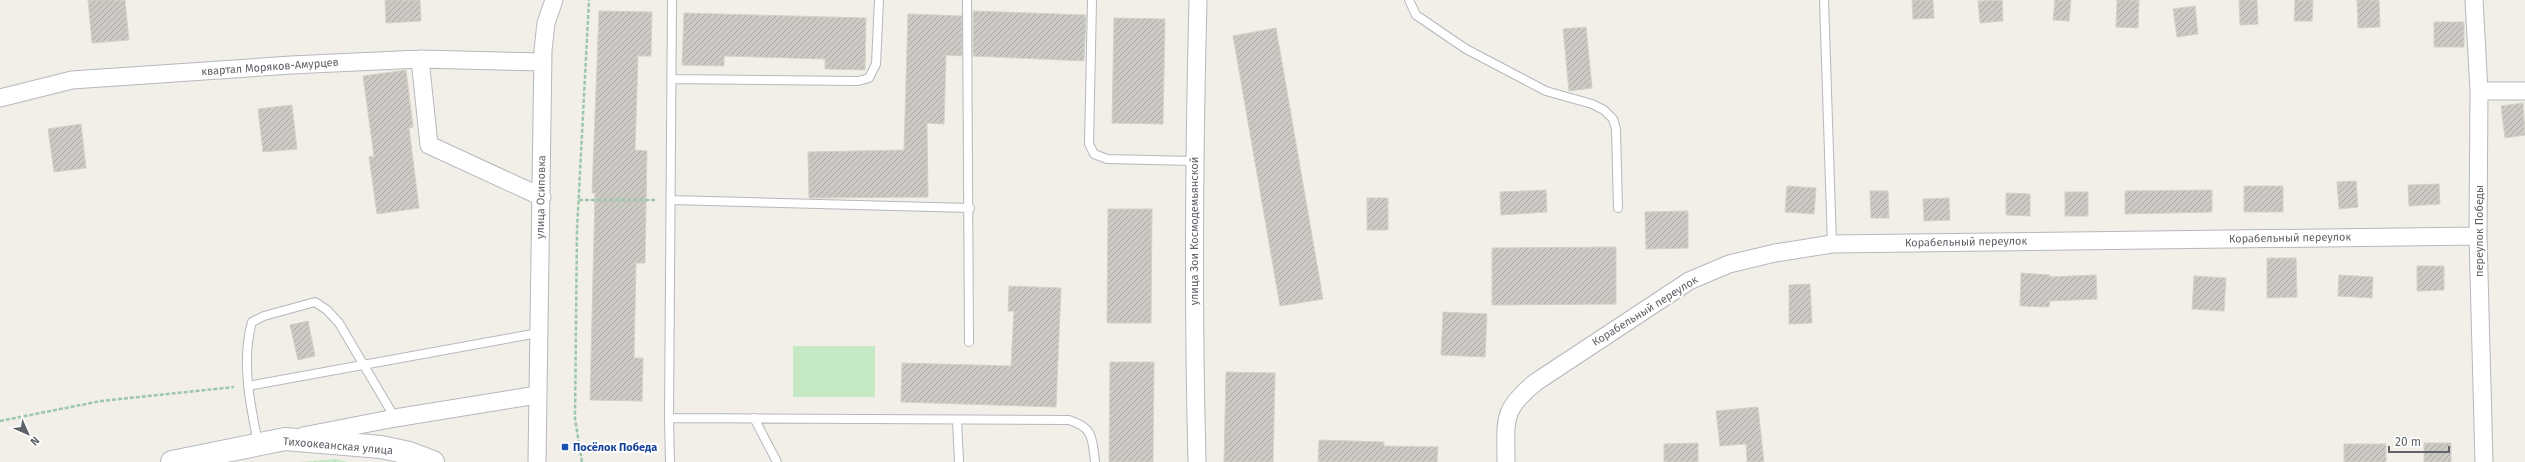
<svg xmlns="http://www.w3.org/2000/svg" width="2525" height="462" font-family="'Fira Sans',sans-serif">
<defs>
<pattern id="forest-crowns" width="20" height="18" patternUnits="userSpaceOnUse"><rect width="20" height="18" fill="#c5e8c5"/><path d="M2 6a3 3 0 1 1 6 0M12 15a3 3 0 1 1 6 0" fill="none" stroke="#a3c0a4"/></pattern>
<pattern id="building-hatch" width="6" height="6" patternUnits="userSpaceOnUse"><rect width="6" height="6" fill="#cccac5"/><path d="M-1 1l2-2M0 6l6-6M5 7l2-2" fill="none" stroke="#a9a8a4"/></pattern>
</defs>
<rect width="100%" height="100%" fill="#f1efe8"/>
<path fill="url(#forest-crowns)" d="M 335,459 L 348,462 L 299,462 Z"/>
<path fill="#c5e8c5" d="M 793,346 L 875,346 L 875,397 L 793,397 Z"/>
<path fill="url(#building-hatch)" stroke="#d6d1c6" d="M 88,0 L 125,0 L 129,40 L 92,43 Z
M 385,0 L 420,0 L 421,21 L 386,23 Z
M 1912,0 L 1933,0 L 1934,18 L 1913,19 Z
M 2002,0 L 2003,21 L 1980,23 L 1978,1 Z
M 2055,0 L 2071,0 L 2069,21 L 2053,20 Z
M 2117,0 L 2139,0 L 2138,28 L 2116,27 Z
M 2239,0 L 2257,0 L 2258,24 L 2240,25 Z
M 2295,0 L 2313,0 L 2312,21 L 2294,21 Z
M 2357,0 L 2379,0 L 2380,27 L 2358,28 Z
M 2195,6 L 2198,34 L 2177,37 L 2173,9 Z
M 599,11 L 652,12 L 651,56 L 638,56 L 635,150 L 647,151 L 645,263 L 636,263 L 634,358 L 643,358 L 642,401 L 590,400 L 595,193 L 592,193 Z
M 973,11 L 1086,15 L 1084,61 L 973,56 Z
M 684,13 L 866,18 L 865,70 L 825,69 L 825,59 L 724,56 L 724,66 L 682,65 Z
M 908,14 L 962,16 L 962,56 L 946,55 L 944,124 L 927,123 L 928,197 L 809,198 L 808,152 L 904,150 Z
M 1114,18 L 1165,19 L 1163,124 L 1112,123 Z
M 2434,22 L 2464,22 L 2464,47 L 2434,47 Z
M 1586,27 L 1592,88 L 1569,91 L 1563,29 Z
M 1276,28 L 1323,299 L 1280,306 L 1233,36 Z
M 406,70 L 413,127 L 409,128 L 419,208 L 377,214 L 369,157 L 374,156 L 363,76 Z
M 2523,103 L 2525,135 L 2505,138 L 2501,106 Z
M 292,105 L 297,149 L 263,152 L 258,109 Z
M 81,124 L 86,168 L 54,172 L 48,129 Z
M 2356,181 L 2358,207 L 2339,209 L 2337,182 Z
M 2439,184 L 2440,204 L 2409,206 L 2408,185 Z
M 1787,186 L 1816,188 L 1814,214 L 1785,212 Z
M 2244,186 L 2283,186 L 2283,212 L 2244,212 Z
M 1546,190 L 1547,212 L 1501,215 L 1500,192 Z
M 2212,190 L 2212,212 L 2125,214 L 2125,191 Z
M 1870,191 L 1888,191 L 1889,218 L 1871,218 Z
M 2065,192 L 2088,192 L 2088,216 L 2065,216 Z
M 2006,193 L 2030,194 L 2030,216 L 2006,215 Z
M 1367,198 L 1388,198 L 1388,230 L 1367,230 Z
M 1949,198 L 1950,220 L 1924,221 L 1923,199 Z
M 1108,209 L 1152,209 L 1151,323 L 1107,323 Z
M 1688,211 L 1688,248 L 1646,249 L 1645,212 Z
M 1616,247 L 1616,304 L 1492,305 L 1492,248 Z
M 2267,258 L 2296,258 L 2297,297 L 2267,298 Z
M 2417,266 L 2444,266 L 2444,290 L 2417,291 Z
M 2021,273 L 2050,275 L 2050,277 L 2096,275 L 2097,299 L 2050,301 L 2049,307 L 2020,306 Z
M 2339,275 L 2373,277 L 2372,298 L 2338,296 Z
M 2194,276 L 2226,278 L 2224,311 L 2192,309 Z
M 1810,284 L 1812,323 L 1789,324 L 1789,285 Z
M 1009,286 L 1061,288 L 1056,407 L 901,402 L 902,363 L 1011,366 L 1014,311 L 1008,311 Z
M 1443,312 L 1487,314 L 1485,357 L 1441,355 Z
M 308,321 L 315,356 L 298,360 L 290,325 Z
M 1110,362 L 1154,362 L 1153,462 L 1109,462 Z
M 1226,372 L 1275,373 L 1273,462 L 1224,462 Z
M 1758,407 L 1764,462 L 1747,462 L 1746,444 L 1720,446 L 1716,411 Z
M 1319,440 L 1384,442 L 1384,446 L 1438,447 L 1437,462 L 1318,462 Z
M 1698,443 L 1698,462 L 1664,462 L 1664,444 Z
M 2424,443 L 2451,443 L 2451,462 L 2424,462 Z
M 2344,444 L 2386,444 L 2386,462 L 2344,462 Z"/>
<g fill="none" stroke-linecap="round" stroke-linejoin="round">
<g stroke="#b5b8bc" stroke-width="10">
<path id="lane" d="M 672,0 L 669,418 L 1069,420 C 1094,428 1092,438 1095,462
M 967,0 L 969,342
M 1092,0 L 1089,144 L 1094,154 L 1107,159 L 1194,161
M 1409,0 L 1416,15 L 1466,49 L 1546,91 L 1592,104 L 1604,110 L 1613,119 L 1616,129 L 1618,208
M 1824,0 L 1832,244
M 672,79 L 858,81 L 869,78 L 876,64 L 879,0
M 672,200 L 970,208
M 248,386 L 538,333
M 669,418 L 670,462
M 754,418 L 777,462
M 957,420 L 959,462
M 258,443 C 250,404 241,361 252,322 L 264,316 L 315,302 L 327,310 L 339,323 L 395,418"/>
</g>
<g stroke="#b5b8bc" stroke-width="19">
<path id="street" d="M 2474,0 L 2479,91 L 2478,236 L 2484,462
M 420,59 L 429,145 L 542,197
M 2479,91 L 2525,91
M 0,98 L 72,80 L 291,65 L 420,59 L 543,62
M 303,436 L 395,418 L 537,395
M 537,462 L 543,50 L 546,23 L 554,0
M 1197,462 C 1193,308 1194,154 1198,0
M 1506,462 C 1506,420 1501,410 1536,382 L 1689,281 L 1729,264 L 1775,253 L 1832,244 L 2478,236"/>
</g>
<g stroke="#b6babf" stroke-width="24">
<path id="secondary" d="M 172,462 L 285,439 L 381,447 L 409,453 L 433,462"/>
</g>
<path stroke="#9cc7a9" stroke-width="2.5" stroke-dasharray="4 2" stroke-linecap="butt" d="M 579,200 L 656,200
M 0,421 L 101,401 L 234,387
M 582,462 L 575,419 L 577,230 L 589,0"/>
<use href="#lane" stroke="#fff" stroke-width="8"/>
<use href="#street" stroke="#fff" stroke-width="17"/>
<use href="#secondary" stroke="#fff" stroke-width="22"/>
</g>
<rect fill="#1a4fb4" stroke="#fff" stroke-width="1.5" x="561" y="443" width="8" height="8" rx="2"/>
<g text-anchor="middle" dominant-baseline="central" stroke-width="4" stroke-linejoin="round" paint-order="stroke">
<g font-size="11" fill="#5f6368" stroke="#fff">
<text transform="translate(270 67) rotate(-4)">квартал Моряков-Амурцев</text>
<text transform="translate(541 197) rotate(-89)">улица Осиповка</text>
<text transform="translate(1194 231) rotate(-90)">улица Зои Космодемьянской</text>
<text transform="translate(2479 231) rotate(-90)">переулок Победы</text>
<text transform="translate(2290 238) rotate(-1)">Корабельный переулок</text>
<text transform="translate(1966 242) rotate(-1)">Корабельный переулок</text>
<text transform="translate(1645 311) rotate(-32)">Корабельный переулок</text>
<text transform="translate(338 446) rotate(5)">Тихоокеанская улица</text>
</g>
<g font-size="11" font-weight="bold" fill="#164399" stroke="#fff" text-anchor="start">
<text x="573" y="447">Посёлок Победа</text>
</g>
</g>
<g transform="translate(28 434) rotate(135)" stroke="#ffffff" stroke-width="3" paint-order="stroke">
<path d="M0-3L7 15L0 10L-7 15Z" fill="#5f6368"/>
<text y="-6" font-size="11" font-weight="bold" text-anchor="middle" fill="#5f6368">N</text>
</g>
<path d="M2389 446v6h60v-6" fill="none" stroke="#5f6368" stroke-width="2"/>
<text x="2395" y="446" font-size="12" fill="#5f6368" stroke="#ffffff" stroke-width="3" paint-order="stroke">20 m</text>
</svg>
